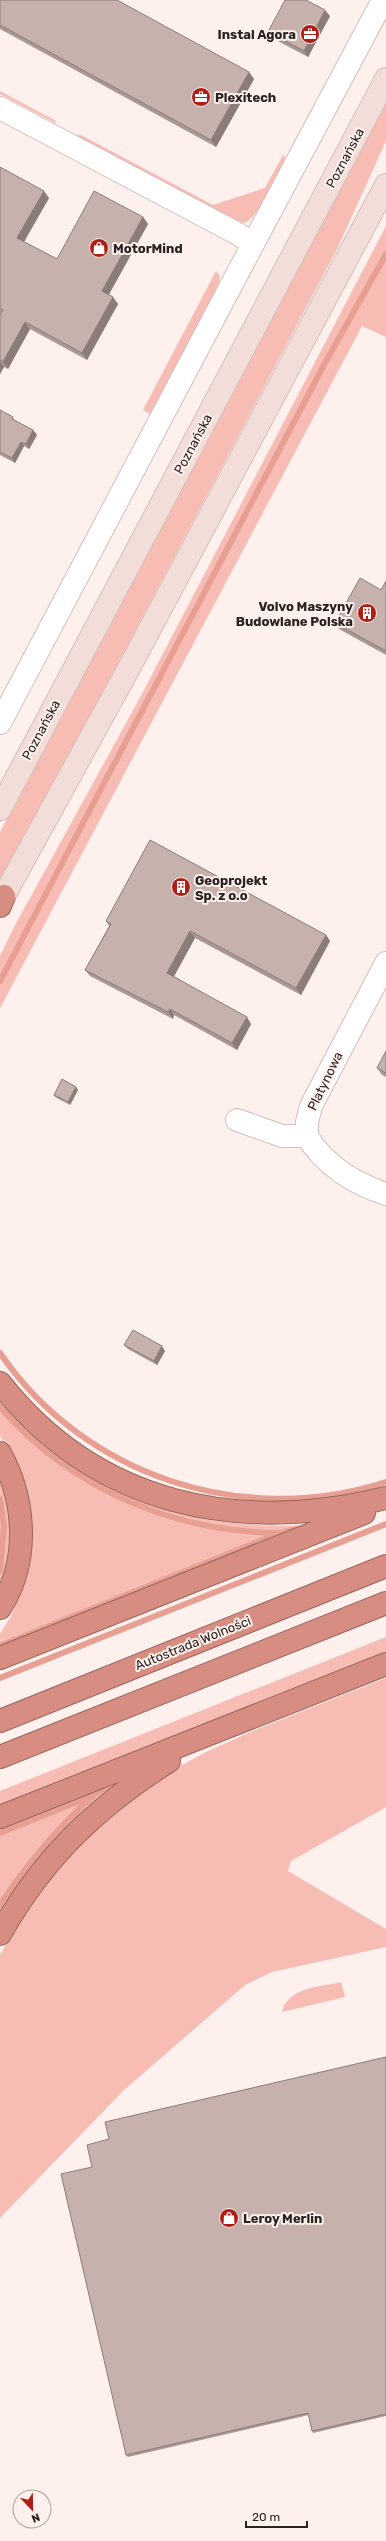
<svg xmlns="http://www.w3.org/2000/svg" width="386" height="2541" font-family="Rubik,sans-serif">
<rect width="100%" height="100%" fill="#fdf0ed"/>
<path fill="#f7bdb4" d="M 0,91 L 56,121 L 55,123 L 0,94 Z
M 386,101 L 386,141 L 337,249 L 59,775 L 0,880 L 0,832 Z
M 79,134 L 213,205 L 265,188 L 283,155 L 285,158 C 278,172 258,221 243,223 L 228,217 L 78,137 Z
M 386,226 L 386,337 L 362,326 L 0,1008 L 0,956 L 13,929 L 142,694 Z
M 216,271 L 220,276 L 218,288 L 150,414 L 143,410 Z
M 0,1398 L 133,1497 C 188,1521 245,1528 305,1525 L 307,1527 L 0,1652 L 0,1634 L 11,1616 L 23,1587 L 31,1547 L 12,1456 L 0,1436 Z
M 0,1476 C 13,1518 13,1550 0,1592 Z
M 386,1637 L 386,1652 L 0,1807 L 0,1791 Z
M 386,1678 L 386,1807 L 291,1861 L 288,1871 L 386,1929 L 386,1947 L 272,1972 L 245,1985 L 124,2090 L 0,2218 L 0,1955 L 22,1916 L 47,1880 L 95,1828 L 167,1773 L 208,1751 L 255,1730 Z
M 118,1780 L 117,1785 L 0,1918 L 0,1825 Z
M 341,1982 L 345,1997 L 282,2012 C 288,1987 320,1987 341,1982 Z"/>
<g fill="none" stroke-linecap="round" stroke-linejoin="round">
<path stroke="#e89f93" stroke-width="6" d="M 0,981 L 325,363 L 386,254
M 0,1353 C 85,1477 244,1528 386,1482
M 0,1407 C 70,1488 171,1531 277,1533
M 0,1499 L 4,1526 L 0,1571
M 0,1646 L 280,1533 L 297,1529
M 0,1678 L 386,1524
M 0,1833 L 94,1795 L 107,1786
M 0,1905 C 27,1864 57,1828 94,1795"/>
<g stroke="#d4beba" stroke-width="24">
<path id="minor" d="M 0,108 L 238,234 L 253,244 L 0,723
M 253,244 L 383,0
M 237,1120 L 282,1136 L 307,1136 L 307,1122 L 311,1106 L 386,963
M 307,1136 C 324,1165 355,1184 386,1194"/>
</g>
<g stroke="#d4beba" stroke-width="24">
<path id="secondary" d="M 0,809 L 386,79
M 0,903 L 129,668 L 386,185"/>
</g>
<g stroke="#9a685f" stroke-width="24">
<path id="motorway" d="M 0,906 L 4,896
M 0,1383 C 97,1506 239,1534 386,1498
M 0,1453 C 26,1501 30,1561 0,1608
M 0,1658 L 364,1513
M 0,1721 L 386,1566
M 0,1757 L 386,1603
M 0,1817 L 386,1664
M 0,1934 C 43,1858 96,1807 169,1761"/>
</g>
<use href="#minor" stroke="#fff" stroke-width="22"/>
<use href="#secondary" stroke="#f3ddd9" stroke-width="22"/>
<use href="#motorway" stroke="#d78d81" stroke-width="22"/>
</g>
<path fill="#aa9895" d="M 0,0 L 254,79 L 216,147 L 0,29 Z
M 330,16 L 308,57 L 272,38 L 268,32 Z
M 0,167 L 49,198 L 24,242 L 57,259 L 143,217 L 148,224 L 109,294 L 118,304 L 87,360 L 30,329 L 8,369 L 4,367 L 0,374 L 0,315 L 1,313 L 0,313 Z
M 0,410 L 16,421 L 33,430 L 37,435 L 29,449 L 24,446 L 15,463 L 0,455 Z
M 386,581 L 386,655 L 339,629 L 335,623 L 381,590 Z
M 106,921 L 326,935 L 330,941 L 301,995 L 195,938 L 174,976 L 251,1024 L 237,1050 L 174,1015 L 173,1019 L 90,976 L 85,970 L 109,926 Z
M 386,1051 L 386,1077 L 382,1075 L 377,1068 Z
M 76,1087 L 78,1090 L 70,1105 L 55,1097 L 54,1095 Z
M 124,1345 L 165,1351 L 157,1365 L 128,1349 Z
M 386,2057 L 386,2416 L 313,2433 L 312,2431 L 309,2415 L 128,2457 L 126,2455 L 92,2167 L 109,2139 Z"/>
<path fill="#8b7c79" d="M 325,10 L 330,16 L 308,57 L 304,51 Z
M 249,72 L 254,79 L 216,147 L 211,140 Z
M 44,191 L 49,198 L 22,245 L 17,238 Z
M 143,217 L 148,224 L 107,298 L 102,291 Z
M 113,297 L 118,304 L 87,360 L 82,353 Z
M 25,322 L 30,329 L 8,369 L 3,362 Z
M 0,361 L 4,367 L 0,374 Z
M 33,430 L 37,435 L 29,449 L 26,444 Z
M 21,442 L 24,446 L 15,463 L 12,458 Z
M 190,931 L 195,938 L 172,980 L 167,973 Z
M 326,935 L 330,941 L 301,995 L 296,988 Z
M 170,1009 L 174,1015 L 173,1019 L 168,1012 Z
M 247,1017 L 251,1024 L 237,1050 L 232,1043 Z
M 76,1087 L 78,1090 L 70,1105 L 68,1102 Z
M 162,1346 L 165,1351 L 157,1365 L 154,1361 Z"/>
<path fill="#c6b1ad" stroke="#8b7c79" d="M 0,0 L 117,0 L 249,72 L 211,140 L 0,25 Z
M 285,0 L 306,0 L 325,10 L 304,51 L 268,32 Z
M 0,167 L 44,191 L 17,238 L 57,259 L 94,191 L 143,217 L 102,291 L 113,297 L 82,353 L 25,322 L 3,362 L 0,360 L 0,315 L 3,310 L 0,308 Z
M 0,410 L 13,417 L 12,419 L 33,430 L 26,444 L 21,442 L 12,458 L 0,452 Z
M 360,578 L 381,590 L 386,581 L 386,651 L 335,623 Z
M 150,840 L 326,935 L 296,988 L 190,931 L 167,973 L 247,1017 L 232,1043 L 170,1009 L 168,1012 L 85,970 L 111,924 L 106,921 Z
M 386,1051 L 386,1073 L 377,1068 Z
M 62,1079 L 76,1087 L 68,1102 L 54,1095 Z
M 133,1330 L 162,1346 L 154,1361 L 124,1345 Z
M 386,2057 L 386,2414 L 312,2431 L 308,2413 L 126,2455 L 61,2174 L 92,2167 L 87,2145 L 109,2139 L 105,2122 Z"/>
<defs>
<g id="office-disc" transform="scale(1)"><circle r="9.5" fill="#ae1e15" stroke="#fdf0ed"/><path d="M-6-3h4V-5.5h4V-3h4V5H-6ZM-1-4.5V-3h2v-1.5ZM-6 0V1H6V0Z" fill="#fff"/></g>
<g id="shop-disc" transform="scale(1)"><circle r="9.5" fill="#ae1e15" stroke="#fdf0ed"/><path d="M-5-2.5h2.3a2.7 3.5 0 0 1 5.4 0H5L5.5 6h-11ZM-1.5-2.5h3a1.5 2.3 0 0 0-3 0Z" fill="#fff"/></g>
<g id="building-disc" transform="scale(1)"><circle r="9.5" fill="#ae1e15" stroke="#fdf0ed"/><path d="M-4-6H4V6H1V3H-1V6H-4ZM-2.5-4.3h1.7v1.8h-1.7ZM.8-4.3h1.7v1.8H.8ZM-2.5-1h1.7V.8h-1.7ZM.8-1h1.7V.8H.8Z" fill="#fff"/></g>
</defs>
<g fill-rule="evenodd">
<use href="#office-disc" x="310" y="34"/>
<use href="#office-disc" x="201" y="97"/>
<use href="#shop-disc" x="99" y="248"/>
<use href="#building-disc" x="367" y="613"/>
<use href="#building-disc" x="181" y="887"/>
<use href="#shop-disc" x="229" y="2218"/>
</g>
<g text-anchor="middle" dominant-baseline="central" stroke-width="4" stroke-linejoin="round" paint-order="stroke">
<g font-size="13" font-weight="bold" fill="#2a2220" stroke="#fdf0ed" text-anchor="start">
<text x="296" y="34" text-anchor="end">Instal Agora</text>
<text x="215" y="97">Plexitech</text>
<text x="113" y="248">MotorMind</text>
<text x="353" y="606" text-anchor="end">Volvo Maszyny<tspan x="353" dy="15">Budowlane Polska</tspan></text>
<text x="195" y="880">Geoprojekt<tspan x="195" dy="15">Sp. z o.o</tspan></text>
<text x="243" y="2218">Leroy Merlin</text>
</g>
<g font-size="13" fill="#2a2220" stroke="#fdf0ed">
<text transform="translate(345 158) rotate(-62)">Poznańska</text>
<text transform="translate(193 444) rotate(-62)">Poznańska</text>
<text transform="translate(41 730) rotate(-62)">Poznańska</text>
<text transform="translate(325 1081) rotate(-64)">Platynowa</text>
<text transform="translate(193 1643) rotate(-22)">Autostrada Wolności</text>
</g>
</g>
<g transform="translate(32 2509) rotate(158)"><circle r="19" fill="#fdf0ed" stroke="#a99e9b"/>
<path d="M0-3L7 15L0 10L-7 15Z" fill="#ae1e15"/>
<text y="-6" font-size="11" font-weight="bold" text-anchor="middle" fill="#2a2220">N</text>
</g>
<path d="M246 2521v6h61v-6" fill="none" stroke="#2a2220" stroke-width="2"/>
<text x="252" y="2521" font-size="12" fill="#2a2220" stroke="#fdf0ed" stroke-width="3" paint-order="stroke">20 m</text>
</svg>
